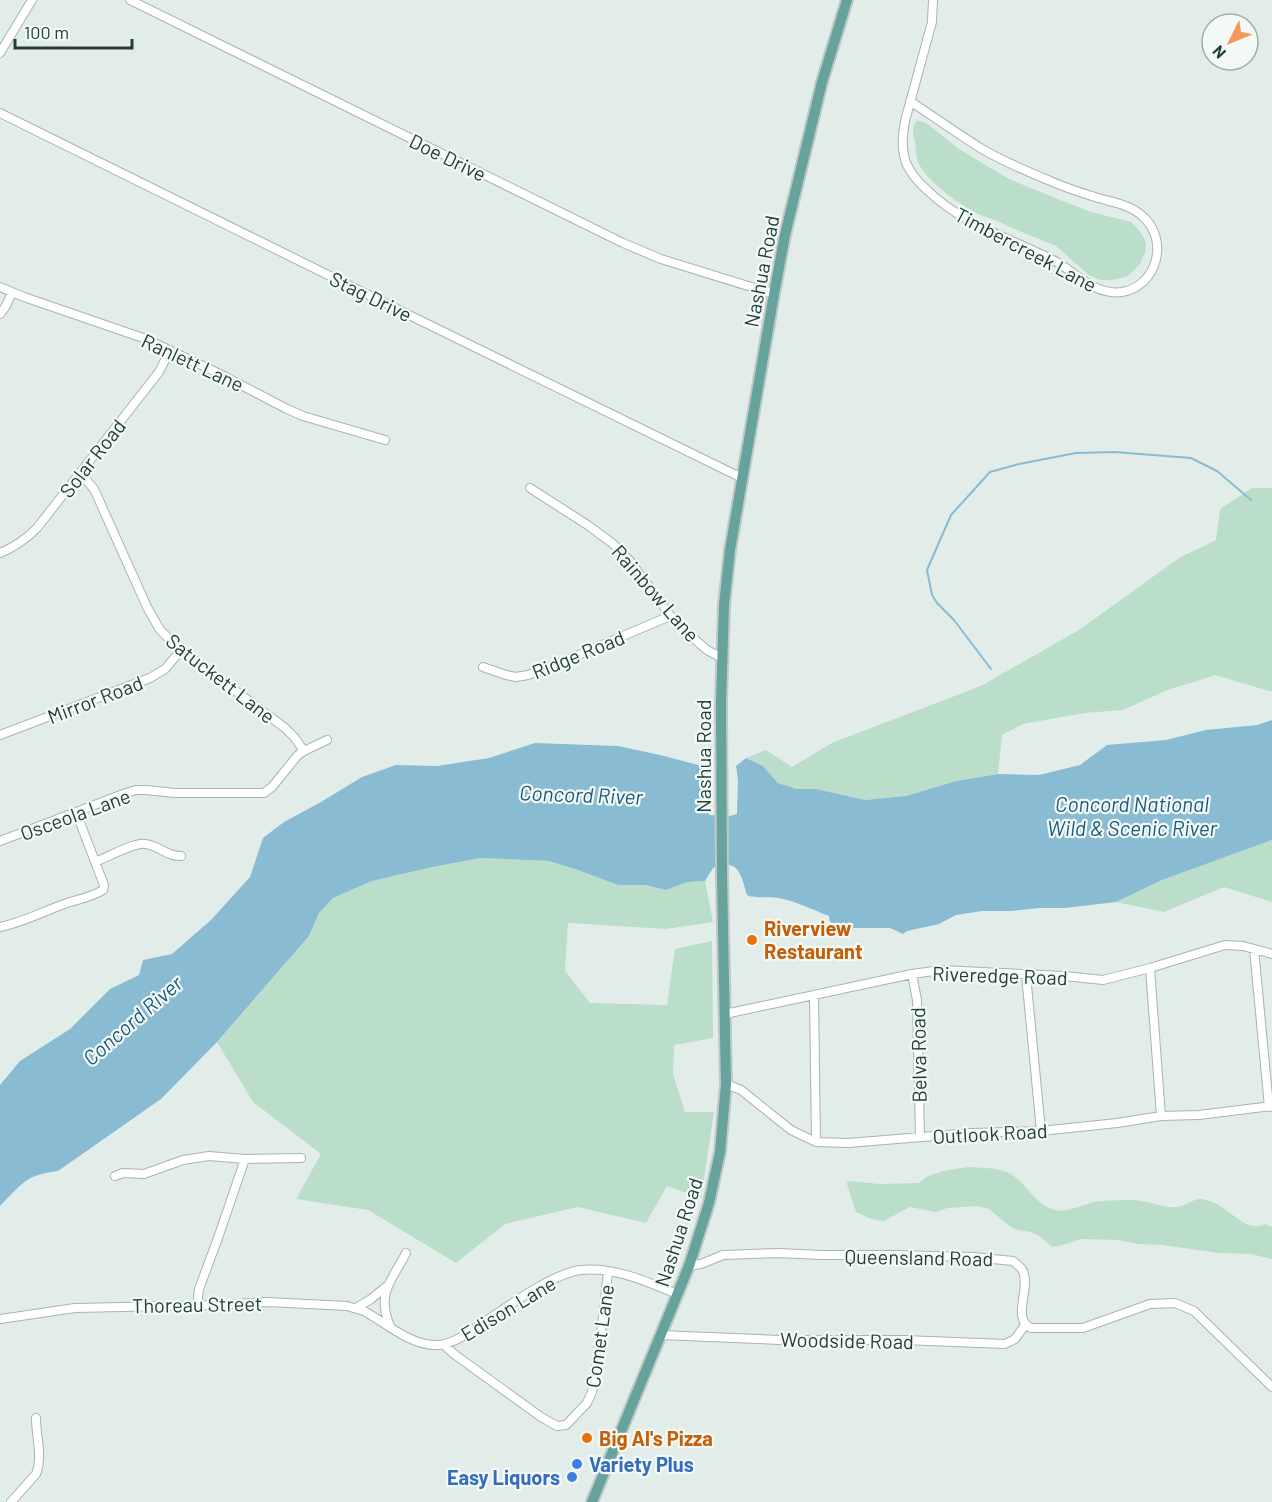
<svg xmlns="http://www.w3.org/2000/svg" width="1272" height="1502" font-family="Barlow,sans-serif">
<rect width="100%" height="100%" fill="#e2edea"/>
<path fill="#badeca" d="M 917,121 L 921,121 L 929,125 L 959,149 L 1009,179 L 1060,200 L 1091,212 L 1131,222 L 1138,229 L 1144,238 L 1146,244 L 1145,252 L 1140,264 L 1128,276 L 1122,278 L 1111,280 L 1101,280 L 1090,276 L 1056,246 L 1005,225 C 998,220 990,219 983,216 C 964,208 930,184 920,166 C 916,158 916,151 915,143 C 914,135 910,128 917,121 Z
M 1252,488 L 1272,488 L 1272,691 L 1269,691 L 1215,675 L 1165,691 L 1123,710 L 1084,713 L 1023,724 L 1002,735 L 998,774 L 956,781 L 906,796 L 865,800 L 816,789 L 797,789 L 778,783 L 763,766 L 746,758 L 766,750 L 792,767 L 834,742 L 981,686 L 1079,630 L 1179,558 L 1216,540 L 1220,509 Z
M 1272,840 L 1272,902 L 1224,887 L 1164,912 L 1116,902 L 1162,880 Z
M 480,858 L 549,861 L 578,870 L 618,885 L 645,885 L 666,890 L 688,882 L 705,881 L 713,922 L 666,929 L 568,923 L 565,971 L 590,1003 L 667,1005 L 675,949 L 712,941 L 713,1038 L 674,1045 L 673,1074 L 685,1112 L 714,1112 L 701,1198 L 667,1186 L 646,1223 L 578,1207 L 505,1224 L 456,1263 L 368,1210 L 296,1199 L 321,1154 L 253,1102 L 217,1042 L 309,936 L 319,913 L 333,898 L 372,881 L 428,868 Z
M 968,1167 C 980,1168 997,1167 1009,1173 C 1026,1182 1035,1205 1055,1210 C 1070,1213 1086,1202 1100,1201 C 1113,1201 1129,1199 1141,1201 C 1153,1202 1165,1209 1178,1207 C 1185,1206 1192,1200 1199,1199 C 1226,1199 1242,1235 1265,1224 L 1272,1227 L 1272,1259 L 1251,1254 L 1219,1253 L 1162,1245 L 1139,1244 L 1119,1240 L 1082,1239 L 1059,1246 L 1052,1247 L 1041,1237 L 1031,1232 L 1017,1230 L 1008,1225 L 989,1209 L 978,1206 L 947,1208 L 936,1212 L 910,1207 L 884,1221 L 871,1219 L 856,1212 L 846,1181 L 880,1184 L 919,1183 L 926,1177 L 943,1171 Z"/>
<path fill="#89bbd3" d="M 1272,720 L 1272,840 L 1162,880 L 1116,902 L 1065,908 L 1039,908 L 1012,911 L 982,911 L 956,915 L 939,924 L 907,931 L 903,934 L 890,928 L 854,928 L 830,922 L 829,916 C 813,910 796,901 779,898 C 770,896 753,899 747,895 C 744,886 741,866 729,865 C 724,864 718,867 713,868 L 705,881 L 688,882 L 666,890 L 645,885 L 618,885 L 578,870 L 549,861 L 480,858 L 428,868 L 372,881 L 333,898 L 319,913 L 309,936 L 217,1042 L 161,1099 L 58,1171 C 25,1175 22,1184 0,1206 L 0,1085 L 20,1061 L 70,1029 L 110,989 L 139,975 L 143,960 L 172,954 L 211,920 L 250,877 L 263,838 L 284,822 L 321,802 L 362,777 L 396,765 L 437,766 L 489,758 L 535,743 L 618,746 L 660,755 L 706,767 L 709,815 L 730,816 L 737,814 L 738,780 L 736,766 L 746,758 L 763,766 L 778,783 L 797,789 L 816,789 L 865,800 L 906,796 L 956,781 L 998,774 L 1039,775 L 1080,765 L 1107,745 L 1166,740 L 1206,730 L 1257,725 Z"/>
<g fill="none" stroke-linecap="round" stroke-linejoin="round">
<path stroke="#89bbd3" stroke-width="2" d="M 991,669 L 954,620 L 937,603 L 932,595 L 927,570 L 951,515 L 990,472 L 1019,464 L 1076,453 L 1115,452 L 1191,458 L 1217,471 L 1251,500"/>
<g stroke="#a5b5b2" stroke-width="10">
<path id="minor" d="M 130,0 L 623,243 L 661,259 L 774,294
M 0,53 L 32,0
M 910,101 C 934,117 958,134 982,149 C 1003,161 1026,171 1048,180 C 1063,187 1079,192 1095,197 C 1110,202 1129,204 1141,215 C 1170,238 1158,286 1122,292 C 1094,296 1076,272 1053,260 C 1010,238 963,225 927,190 C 919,183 912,175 907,165 C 901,151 902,136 905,121 L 932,22 L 933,0
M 0,113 L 405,313 L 742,478
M 0,287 L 24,297 L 146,339 L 220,374 L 287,409 L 303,416 L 385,440
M 0,314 L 6,306 L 12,292
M 80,473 L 94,489 L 147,607 L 160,630 L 181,650 L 285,728 L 295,738 L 304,751
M 530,488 L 589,526 L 612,543 L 630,561 L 675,622 L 707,650 L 722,658
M 0,553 C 15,547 25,540 37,528 L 159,372 L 170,350
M 483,667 L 506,675 L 516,677 L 528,675 L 562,662 L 670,616
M 0,735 L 150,678 L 165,669 L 181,650
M 0,841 L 126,793 L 136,790 L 146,790 L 175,793 L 264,793 L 272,787 L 298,755 L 304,751 L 327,740
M 95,862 C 106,858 135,842 145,844 C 158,845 168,857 181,856
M 0,927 C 24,922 44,911 67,903 C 79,899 92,897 103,890 L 104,885 L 76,812
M 1254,949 L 1269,1107
M 1150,968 L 1161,1116
M 912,974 L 917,1000 L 920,1137
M 1026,975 L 1041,1131
M 814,995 L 816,1142
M 725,1014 L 912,974 L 941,970 L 1064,976 L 1103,980 L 1150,968 L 1225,945 L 1243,946 L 1272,954
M 726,1084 L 741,1090 L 791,1130 L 816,1142 L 848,1143 L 971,1133 L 1041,1131 L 1117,1123 L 1161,1116 L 1199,1115 L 1272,1106
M 115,1176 L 123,1173 L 144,1174 L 183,1160 L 209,1156 L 245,1159 L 301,1158
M 689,1266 L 701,1264 L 723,1255 L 778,1253 L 822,1255 L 895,1255 L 973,1257 L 1013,1261 C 1016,1264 1021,1267 1023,1271 C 1031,1289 1011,1319 1031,1328 L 1083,1328 L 1150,1304 L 1175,1303 L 1194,1311 L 1272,1387
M 198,1306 L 198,1297 L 199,1289 L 218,1238 L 245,1159
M 356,1308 L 371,1299 L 387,1286
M 0,1319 L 75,1308 L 216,1305 L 267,1302 L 347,1306 L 364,1311 C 386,1323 407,1343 433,1345 C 452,1346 468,1333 483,1323 C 507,1307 552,1274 580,1270 C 613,1266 648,1282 677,1294
M 390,1326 C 376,1292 392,1281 406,1253
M 660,1335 L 780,1340 L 904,1340 L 1005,1344 L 1015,1339 L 1025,1325
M 443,1344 L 454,1354 L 541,1417 L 557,1426 L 566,1425 L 587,1403 L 592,1392 L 600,1343 L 608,1272
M 11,1502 L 36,1474 C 43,1457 36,1436 36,1418"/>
</g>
<g stroke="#c1c9c8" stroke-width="14">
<path id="major" d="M 592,1502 L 689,1266 L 709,1203 L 720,1152 L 726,1084 L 722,876 L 721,703 L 724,605 L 730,550 L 774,294 L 785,235 L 822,82 L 847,0"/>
</g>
<use href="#minor" stroke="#fff" stroke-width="8"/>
<use href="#major" stroke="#66a39d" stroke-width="10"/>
</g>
<g fill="#e8710a" stroke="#f3f9f7" stroke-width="2">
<circle cx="752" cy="940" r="6"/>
<circle cx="587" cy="1438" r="6"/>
</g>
<g fill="#3f7fe0" stroke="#f3f9f7" stroke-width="2">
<circle cx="577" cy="1464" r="6"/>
<circle cx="572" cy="1477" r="6"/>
</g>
<g text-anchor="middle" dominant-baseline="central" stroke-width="4.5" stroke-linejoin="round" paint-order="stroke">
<g font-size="20" fill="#223e3b" stroke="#f3f9f7">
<text transform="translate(448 157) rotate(26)">Doe Drive</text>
<text transform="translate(1026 249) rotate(28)">Timbercreek Lane</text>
<text transform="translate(761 271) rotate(-79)">Nashua Road</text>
<text transform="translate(371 296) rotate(26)">Stag Drive</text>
<text transform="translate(193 362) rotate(25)">Ranlett Lane</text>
<text transform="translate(92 458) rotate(-52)">Solar Road</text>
<text transform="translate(656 593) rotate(49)">Rainbow Lane</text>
<text transform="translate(578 654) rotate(-22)">Ridge Road</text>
<text transform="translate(221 678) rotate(38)">Satuckett Lane</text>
<text transform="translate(95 699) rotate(-21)">Mirror Road</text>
<text transform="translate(703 756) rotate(-90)">Nashua Road</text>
<text transform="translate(75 814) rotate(-20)">Osceola Lane</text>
<text transform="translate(1000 975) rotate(2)">Riveredge Road</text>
<text transform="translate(918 1055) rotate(-91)">Belva Road</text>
<text transform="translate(990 1133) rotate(-3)">Outlook Road</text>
<text transform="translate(678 1232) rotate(-72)">Nashua Road</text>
<text transform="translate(919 1257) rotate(1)">Queensland Road</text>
<text transform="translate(197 1304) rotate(-1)">Thoreau Street</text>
<text transform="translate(508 1308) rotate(-31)">Edison Lane</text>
<text transform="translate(599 1336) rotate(-82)">Comet Lane</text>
<text transform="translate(847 1340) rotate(1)">Woodside Road</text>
</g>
<g font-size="20" font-weight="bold" fill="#c56008" stroke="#f3f9f7" text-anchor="start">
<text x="764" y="928">Riverview<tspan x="764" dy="23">Restaurant</tspan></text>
<text x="599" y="1438">Big Al's Pizza</text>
</g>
<g font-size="20" font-weight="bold" fill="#366cbe" stroke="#f3f9f7" text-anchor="start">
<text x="589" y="1464">Variety Plus</text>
<text x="560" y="1477" text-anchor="end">Easy Liquors</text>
</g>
<g font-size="21" font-style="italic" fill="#1a5b7b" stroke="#f3f9f7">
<text transform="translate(581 794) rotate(2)">Concord River</text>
<text x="1132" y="803">Concord National<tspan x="1132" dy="24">Wild &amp; Scenic River</tspan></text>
<text transform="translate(132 1020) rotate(-41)">Concord River</text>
</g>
</g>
<g transform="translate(1230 42) rotate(227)"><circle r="28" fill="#f3f9f7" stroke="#9faeac" stroke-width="1.5"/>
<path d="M0-4.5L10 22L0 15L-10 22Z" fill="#f49958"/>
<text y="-9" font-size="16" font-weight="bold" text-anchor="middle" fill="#223e3b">N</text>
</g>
<path d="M15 39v9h117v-9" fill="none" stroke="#223e3b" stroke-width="3"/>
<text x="24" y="39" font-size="18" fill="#223e3b" stroke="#f3f9f7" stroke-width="4.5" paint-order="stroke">100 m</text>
</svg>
